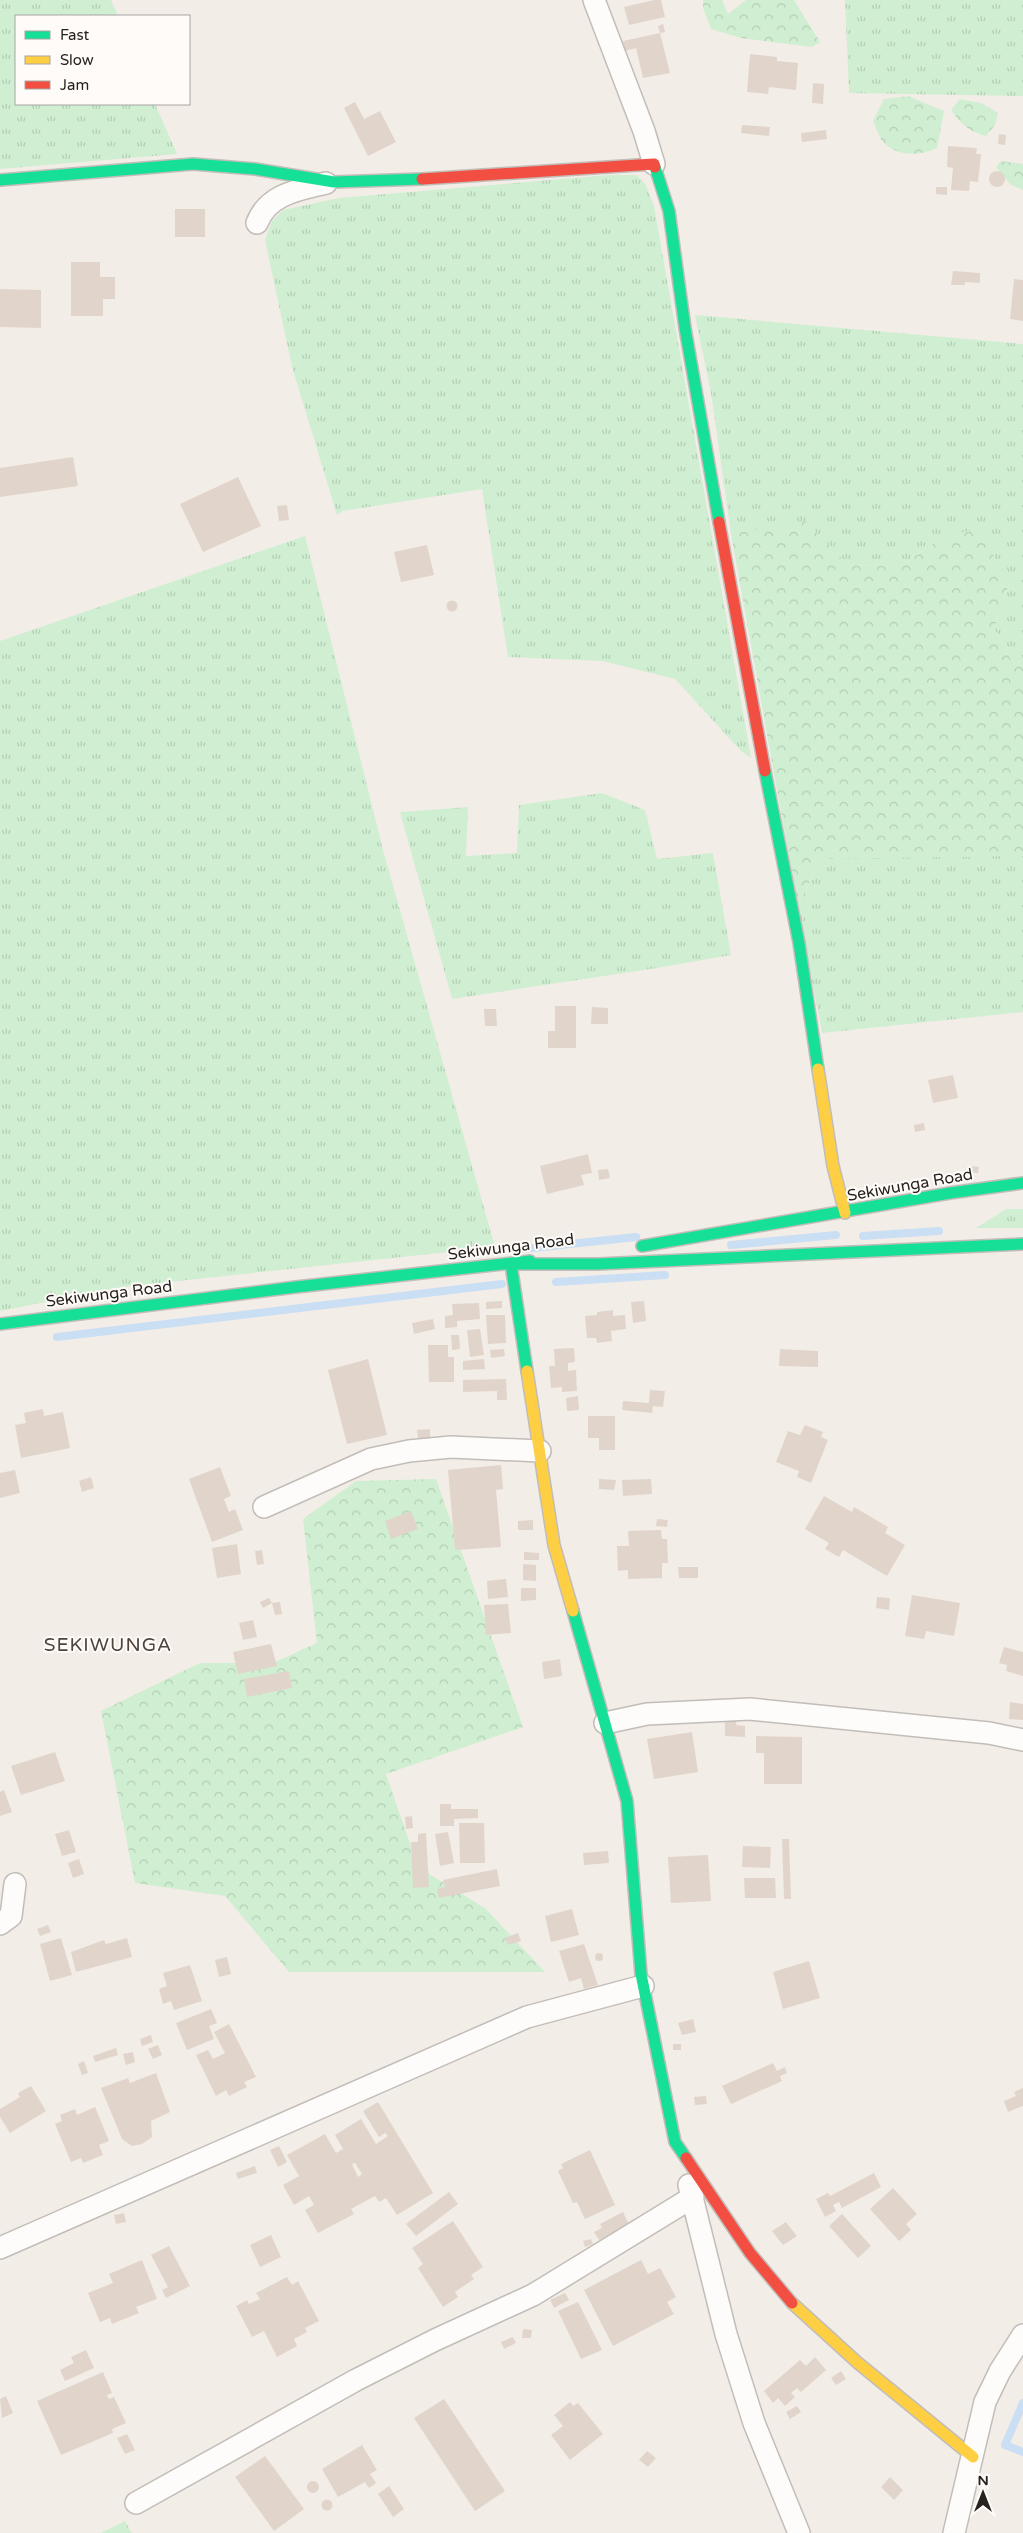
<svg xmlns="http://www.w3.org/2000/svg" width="1023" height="2533" font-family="'Varela Round',sans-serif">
<defs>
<pattern id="grass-tufts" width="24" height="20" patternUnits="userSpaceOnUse" patternTransform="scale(1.25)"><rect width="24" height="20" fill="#d0efd2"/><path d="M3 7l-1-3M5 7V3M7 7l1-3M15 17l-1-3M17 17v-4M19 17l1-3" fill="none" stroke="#b2cdb4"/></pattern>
<pattern id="forest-crowns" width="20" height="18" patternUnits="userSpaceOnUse" patternTransform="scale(1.25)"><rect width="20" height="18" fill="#d0efd2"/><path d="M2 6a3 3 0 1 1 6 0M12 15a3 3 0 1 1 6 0" fill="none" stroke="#b2cdb4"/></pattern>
</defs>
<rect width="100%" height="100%" fill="#f3ede7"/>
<path fill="url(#grass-tufts)" d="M 0,0 L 111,0 L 118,16 L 16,16 L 16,104 L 155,104 L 177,154 L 0,169 Z
M 845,0 L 1023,0 L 1023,96 L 849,93 Z
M 609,175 L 637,175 L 645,184 L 654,206 L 751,758 L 741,751 L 675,679 L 602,661 L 508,657 L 482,489 L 343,511 L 337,515 L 292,367 L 265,240 L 272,221 L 283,210 L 339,198 Z
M 695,315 L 1023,344 L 1023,662 L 1011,660 L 994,628 L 1010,581 L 941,538 L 901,566 L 848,565 L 731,534 L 711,393 Z
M 305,536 L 383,850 L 495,1247 L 122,1287 L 0,1311 L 0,641 Z
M 602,793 L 645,810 L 657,859 L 713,853 L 731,955 L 657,968 L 452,999 L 400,812 L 468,807 L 466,856 L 517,853 L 519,805 Z
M 884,856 L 1023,856 L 1023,1012 L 822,1033 L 798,907 L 820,859 Z
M 1006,1209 L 1023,1209 L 1023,1228 L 976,1228 Z"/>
<path fill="url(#forest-crowns)" d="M 703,0 L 722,0 L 728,14 L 746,0 L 794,0 L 820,42 L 812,47 L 741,38 L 711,29 L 703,8 Z
M 908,96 L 944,111 L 937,148 C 920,156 899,157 884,143 C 879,138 876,127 873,121 L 884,99 Z
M 960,99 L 981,103 L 998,113 L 995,125 L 986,136 C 969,132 961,124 951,110 Z
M 1001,161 L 1023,164 L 1023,190 L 1011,185 L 996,167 Z
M 806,521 L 848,565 L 901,566 L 941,538 L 976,529 L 1010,581 L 994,628 L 1011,660 L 1023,662 L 1023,856 L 820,859 L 798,907 L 731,534 Z
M 436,1479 L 523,1727 L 386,1774 L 418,1867 L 485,1908 L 545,1972 L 289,1972 L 225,1896 L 135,1883 L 101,1711 L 200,1663 L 273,1663 L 317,1643 L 303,1519 L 356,1481 Z
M 125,2521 L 132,2533 L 101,2533 Z"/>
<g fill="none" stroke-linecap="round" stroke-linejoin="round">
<path stroke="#cadef4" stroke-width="8" d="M 863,1236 L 939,1231
M 731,1245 L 836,1235
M 523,1249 L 636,1237
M 556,1282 L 665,1275
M 57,1337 L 502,1284
M 1023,2403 L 1005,2445 L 1023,2452"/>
</g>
<path fill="#e1d5cb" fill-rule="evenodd" d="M 654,0 L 661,0 L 665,17 L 629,25 L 624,7 Z
M 663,24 L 665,32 L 660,33 L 670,73 L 643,78 L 636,48 L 625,51 L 623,41 L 660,33 L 658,26 Z
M 750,54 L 777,57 L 777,61 L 798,63 L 796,90 L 769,87 L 768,94 L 747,92 Z
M 813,83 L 824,84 L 823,104 L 812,103 Z
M 355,102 L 364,119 L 380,111 L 396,142 L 368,156 L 344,108 Z
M 742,125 L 770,127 L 769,136 L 741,133 Z
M 826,130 L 827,139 L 802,142 L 801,133 Z
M 999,134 L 1006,135 L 1005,145 L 998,144 Z
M 948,146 L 977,148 L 976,154 L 981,154 L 978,182 L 970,181 L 969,191 L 951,190 L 953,168 L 947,167 Z
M989 179a8 8 0 1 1 16 0a8 8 0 1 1-16 0Z
M 936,187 L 947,187 L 947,195 L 936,194 Z
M 175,209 L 205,209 L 205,237 L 175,237 Z
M 71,262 L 100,262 L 100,277 L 115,277 L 115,299 L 103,299 L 103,316 L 71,316 Z
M 953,271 L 980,273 L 980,283 L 965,282 L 965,285 L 951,285 Z
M 1014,279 L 1023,280 L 1023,321 L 1010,319 Z
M 0,289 L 41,290 L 41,328 L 0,327 Z
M 73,457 L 78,486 L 0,497 L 0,468 Z
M 238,477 L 261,526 L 203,552 L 180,504 Z
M 287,505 L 289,520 L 279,521 L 277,506 Z
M 427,545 L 434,575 L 401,582 L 394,552 Z
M446.5 606a5.5 5.5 0 1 1 11 0a5.5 5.5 0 1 1-11 0Z
M 555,1006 L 576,1006 L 576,1048 L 548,1048 L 548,1031 L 555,1031 Z
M 592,1007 L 608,1008 L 608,1024 L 591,1024 Z
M 484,1009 L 496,1009 L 497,1026 L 485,1026 Z
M 953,1075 L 958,1098 L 933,1103 L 928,1080 Z
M 924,1123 L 925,1130 L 915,1132 L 914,1125 Z
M 588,1154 L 592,1173 L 581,1175 L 584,1185 L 547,1194 L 540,1166 Z
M 970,1166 L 979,1167 L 978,1173 L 969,1172 Z
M 608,1169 L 610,1178 L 599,1180 L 598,1170 Z
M 502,1301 L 502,1308 L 486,1309 L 486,1302 Z
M 644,1301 L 646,1321 L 633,1323 L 631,1302 Z
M 479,1303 L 480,1319 L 457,1321 L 457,1327 L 445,1328 L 445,1316 L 453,1315 L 452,1304 Z
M 613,1310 L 613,1316 L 625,1315 L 626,1329 L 611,1331 L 612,1341 L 597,1343 L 596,1338 L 587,1338 L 585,1316 L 597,1315 L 597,1312 Z
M 486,1315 L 505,1315 L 506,1343 L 488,1344 Z
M 433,1319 L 435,1329 L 414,1334 L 412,1323 Z
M 480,1329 L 484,1355 L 470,1357 L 467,1330 Z
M 451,1335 L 459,1335 L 460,1349 L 452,1350 Z
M 428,1345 L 448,1345 L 448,1357 L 454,1357 L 454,1382 L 429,1382 Z
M 574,1348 L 575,1362 L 568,1363 L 568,1371 L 576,1370 L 577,1391 L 562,1392 L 562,1387 L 551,1388 L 549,1366 L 555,1366 L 554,1349 Z
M 504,1349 L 505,1356 L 491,1358 L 490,1350 Z
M 780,1349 L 818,1351 L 818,1367 L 779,1366 Z
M 368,1359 L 387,1435 L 347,1444 L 328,1370 Z
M 484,1359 L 485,1369 L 463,1370 L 463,1361 Z
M 506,1379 L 507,1400 L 497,1400 L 497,1391 L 463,1392 L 463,1380 Z
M 650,1390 L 665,1391 L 663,1407 L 653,1406 L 652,1413 L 622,1410 L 623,1401 L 649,1403 Z
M 578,1396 L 579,1410 L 567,1411 L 566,1398 Z
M 43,1409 L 44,1416 L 63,1412 L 70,1448 L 21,1458 L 15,1425 L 26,1423 L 24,1413 Z
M 588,1416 L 615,1416 L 615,1450 L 599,1450 L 599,1438 L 588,1438 Z
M 805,1425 L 823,1432 L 821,1437 L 828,1440 L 811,1483 L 797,1477 L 799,1471 L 776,1462 L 788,1431 L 800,1435 Z
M 430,1429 L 430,1438 L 418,1438 L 417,1430 Z
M 501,1465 L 503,1489 L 496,1490 L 501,1547 L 455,1550 L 448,1470 Z
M 220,1467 L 231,1496 L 224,1499 L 229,1512 L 235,1509 L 243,1530 L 212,1542 L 189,1479 Z
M 15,1470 L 20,1493 L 0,1498 L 0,1473 Z
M 91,1477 L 94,1488 L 82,1492 L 79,1481 Z
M 599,1479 L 616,1480 L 614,1490 L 599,1489 Z
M 651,1479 L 652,1494 L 623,1496 L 622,1480 Z
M 824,1496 L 852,1512 L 854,1507 L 888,1527 L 885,1533 L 905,1545 L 887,1576 L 843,1550 L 839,1557 L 825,1549 L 829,1543 L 805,1529 Z
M 411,1511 L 418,1529 L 391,1539 L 385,1521 Z
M 657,1519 L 668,1520 L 667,1527 L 656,1526 Z
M 533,1520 L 533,1530 L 518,1530 L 518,1521 Z
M 661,1530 L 662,1539 L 667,1539 L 668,1563 L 662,1563 L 662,1578 L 628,1579 L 628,1570 L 618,1571 L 617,1546 L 629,1546 L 628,1531 Z
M 237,1544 L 241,1574 L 217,1578 L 212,1548 Z
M 262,1550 L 264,1564 L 257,1565 L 255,1551 Z
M 524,1552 L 539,1553 L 539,1560 L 524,1560 Z
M 523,1564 L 536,1565 L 536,1581 L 523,1580 Z
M 678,1567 L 698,1567 L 698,1578 L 679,1578 Z
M 506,1579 L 508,1597 L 488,1599 L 487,1581 Z
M 521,1588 L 536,1588 L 536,1600 L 521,1601 Z
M 912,1595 L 960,1603 L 954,1636 L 926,1631 L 924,1639 L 905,1636 Z
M 877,1597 L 890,1598 L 889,1610 L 876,1608 Z
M 269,1598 L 272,1603 L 263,1608 L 260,1602 Z
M 280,1602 L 282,1614 L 275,1615 L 272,1603 Z
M 508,1604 L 511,1633 L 486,1635 L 484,1605 Z
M 253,1620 L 257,1637 L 243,1640 L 239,1623 Z
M 271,1644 L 277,1666 L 238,1674 L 233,1652 Z
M 1004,1647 L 1023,1652 L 1023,1676 L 1006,1671 L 1007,1665 L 999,1663 Z
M 560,1659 L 562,1676 L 544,1679 L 542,1662 Z
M 289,1671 L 292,1688 L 247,1697 L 244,1679 Z
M 1010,1702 L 1023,1704 L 1023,1720 L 1009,1719 Z
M 725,1718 L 737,1719 L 736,1725 L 745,1726 L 745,1737 L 725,1736 Z
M 692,1732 L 698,1772 L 654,1779 L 647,1739 Z
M 756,1736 L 802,1737 L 802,1784 L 764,1784 L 764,1753 L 756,1753 Z
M 55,1752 L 65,1781 L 21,1795 L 11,1766 Z
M 4,1790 L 12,1812 L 0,1816 L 0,1792 Z
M 440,1804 L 451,1804 L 451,1809 L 478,1809 L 478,1818 L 454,1819 L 454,1826 L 440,1826 Z
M 412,1816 L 413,1828 L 406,1829 L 405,1817 Z
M 459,1823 L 484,1823 L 485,1863 L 460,1863 Z
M 69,1830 L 76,1852 L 62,1856 L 55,1834 Z
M 448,1832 L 454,1863 L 440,1866 L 435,1834 Z
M 426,1833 L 429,1887 L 413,1888 L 411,1842 L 418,1842 L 418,1834 Z
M 782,1839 L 789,1839 L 791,1899 L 784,1899 Z
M 743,1846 L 771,1847 L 770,1868 L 742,1867 Z
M 608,1851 L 609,1863 L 584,1865 L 583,1853 Z
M 708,1855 L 711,1901 L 671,1903 L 668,1857 Z
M 79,1859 L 84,1874 L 73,1878 L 68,1863 Z
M 497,1869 L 500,1886 L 439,1898 L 437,1889 L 445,1887 L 443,1880 Z
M 744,1878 L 775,1878 L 776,1898 L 745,1898 Z
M 572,1909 L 579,1935 L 551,1942 L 545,1916 Z
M 48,1925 L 51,1932 L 40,1936 L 37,1929 Z
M 518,1933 L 521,1941 L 508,1945 L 505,1938 Z
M 61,1938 L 72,1975 L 50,1981 L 40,1944 Z
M 127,1938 L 132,1957 L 76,1972 L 71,1952 L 104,1940 L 106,1944 Z
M 584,1944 L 598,1985 L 584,1989 L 581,1978 L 569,1982 L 559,1951 Z
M595 1957a4 4 0 1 1 8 0a4 4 0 1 1-8 0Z
M 227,1957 L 231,1974 L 219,1977 L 215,1960 Z
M 809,1961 L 820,1998 L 783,2009 L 773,1972 Z
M 190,1965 L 202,2001 L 174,2010 L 171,2001 L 163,2004 L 159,1989 L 167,1986 L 163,1973 Z
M 211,2009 L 217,2023 L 209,2026 L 214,2039 L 187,2050 L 176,2023 Z
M 693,2019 L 696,2032 L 682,2035 L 678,2023 Z
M 229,2024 L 256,2077 L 244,2082 L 247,2087 L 229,2096 L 226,2090 L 216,2096 L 196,2055 L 208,2050 L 213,2059 L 225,2053 L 214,2032 Z
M 151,2035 L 153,2042 L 142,2046 L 140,2039 Z
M 673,2044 L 681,2044 L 681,2050 L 673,2050 Z
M 158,2045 L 162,2055 L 153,2059 L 148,2049 Z
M 116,2048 L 118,2055 L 95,2062 L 93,2056 Z
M 133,2052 L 135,2062 L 126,2065 L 123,2054 Z
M 84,2061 L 88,2073 L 82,2075 L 78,2064 Z
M 773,2063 L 777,2071 L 785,2067 L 787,2073 L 780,2076 L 782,2081 L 731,2104 L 722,2086 Z
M 156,2073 L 170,2112 L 151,2121 L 152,2137 L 142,2144 L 132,2146 L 122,2139 L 101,2088 L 128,2078 L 130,2083 Z
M 31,2086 L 46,2111 L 10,2133 L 0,2117 L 0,2109 L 20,2097 L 18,2093 Z
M 1023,2088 L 1023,2106 L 1008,2112 L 1004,2101 L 1016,2096 L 1014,2092 Z
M 706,2096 L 707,2104 L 695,2105 L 694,2097 Z
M 378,2102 L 433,2193 L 397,2215 L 386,2198 L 379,2202 L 375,2196 L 351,2209 L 354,2214 L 318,2233 L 305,2210 L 314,2205 L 309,2196 L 294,2205 L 283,2185 L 299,2176 L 287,2155 L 325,2134 L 336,2153 L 343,2149 L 335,2135 L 361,2119 L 376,2144 L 388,2136 L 385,2133 L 379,2137 L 363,2111 ZM 355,2163 L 362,2174 L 358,2177 L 352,2164 Z
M 95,2107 L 109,2141 L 99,2145 L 103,2155 L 83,2163 L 81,2158 L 71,2162 L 55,2124 L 62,2121 L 60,2115 L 75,2109 L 77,2115 Z
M 279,2146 L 287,2162 L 278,2167 L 270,2150 Z
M 590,2150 L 615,2205 L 585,2219 L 577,2202 L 573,2203 L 558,2171 L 563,2168 L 561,2164 Z
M 255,2166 L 257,2173 L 238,2179 L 236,2173 Z
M 874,2173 L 881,2187 L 842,2208 L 839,2202 L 833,2205 L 836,2211 L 825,2217 L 816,2199 L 828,2193 L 830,2196 Z
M 893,2188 L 917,2214 L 906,2224 L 911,2230 L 899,2241 L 870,2209 Z
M 449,2192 L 458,2204 L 416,2236 L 406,2224 Z
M 623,2212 L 629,2225 L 599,2240 L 594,2232 L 602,2228 L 600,2224 Z
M 124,2213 L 126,2222 L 116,2224 L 114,2215 Z
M 842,2214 L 871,2246 L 858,2258 L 829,2226 Z
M 453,2221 L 483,2267 L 471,2275 L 474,2279 L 455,2292 L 458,2297 L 443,2307 L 418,2268 L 423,2264 L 412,2248 Z
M 786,2222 L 797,2236 L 783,2245 L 772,2231 Z
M 271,2235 L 281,2257 L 260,2267 L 250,2245 Z
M 591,2239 L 593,2244 L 585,2247 L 583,2241 Z
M 169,2246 L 190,2286 L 166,2298 L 162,2290 L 168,2287 L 151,2255 Z
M 142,2260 L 157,2299 L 136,2307 L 139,2313 L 112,2324 L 110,2318 L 100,2322 L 88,2293 L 113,2283 L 109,2274 Z
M 641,2260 L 648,2274 L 660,2268 L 676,2297 L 667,2302 L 674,2314 L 613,2346 L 584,2290 Z
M 287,2277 L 292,2285 L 298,2281 L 319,2321 L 305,2328 L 307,2332 L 294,2339 L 297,2346 L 277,2357 L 264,2331 L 252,2337 L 236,2306 L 247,2300 L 249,2304 L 260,2299 L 256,2293 Z
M 565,2293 L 569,2300 L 554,2308 L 550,2300 Z
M 578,2302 L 602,2350 L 581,2359 L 558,2311 Z
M 523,2329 L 532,2330 L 531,2338 L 522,2338 Z
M 513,2337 L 516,2343 L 504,2349 L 501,2342 Z
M 86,2350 L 94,2368 L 65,2381 L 60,2370 L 74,2363 L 71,2357 Z
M 815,2357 L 826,2370 L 801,2392 L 797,2388 L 791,2393 L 795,2397 L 785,2406 L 778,2398 L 773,2403 L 764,2391 L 800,2360 L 806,2366 Z
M 841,2371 L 846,2379 L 836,2385 L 831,2378 Z
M 103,2372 L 112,2393 L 107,2395 L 109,2399 L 114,2397 L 126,2423 L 112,2429 L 113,2433 L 61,2455 L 37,2401 Z
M 6,2396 L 13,2413 L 2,2418 L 0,2399 Z
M 444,2399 L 505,2491 L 475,2511 L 414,2418 Z
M 570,2402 L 573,2406 L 578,2403 L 603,2434 L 570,2460 L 551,2435 L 563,2426 L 554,2415 Z
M 797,2406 L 801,2412 L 790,2419 L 786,2412 Z
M 127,2434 L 135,2450 L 125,2454 L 117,2438 Z
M 362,2445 L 377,2470 L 370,2474 L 376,2483 L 369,2488 L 365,2482 L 338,2497 L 322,2469 Z
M 647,2451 L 656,2458 L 648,2467 L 639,2460 Z
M 265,2456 L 304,2509 L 274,2531 L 235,2477 Z
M 890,2477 L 903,2490 L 894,2500 L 881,2487 Z
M307 2487a6 6 0 1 1 12 0a6 6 0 1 1-12 0Z
M 389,2486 L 404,2509 L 393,2517 L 378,2494 Z
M321.5 2505a5.5 5.5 0 1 1 11 0a5.5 5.5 0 1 1-11 0Z"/>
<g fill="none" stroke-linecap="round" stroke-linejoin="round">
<g stroke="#c2bdb8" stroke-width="24">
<path id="street" d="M 594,0 L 644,131 L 654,164
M 257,223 C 268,194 298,190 326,183
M 264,1507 L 371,1459 L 409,1451 L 451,1447 L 540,1451
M 605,1723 L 647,1714 L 750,1709 L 989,1733 L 1023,1740
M 0,1924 L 11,1916 L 15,1884
M 689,2185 L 726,2334 L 754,2423 L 799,2533
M 0,2248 L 527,2017 L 643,1986
M 136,2503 L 356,2380 L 435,2340 L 533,2295 L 693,2197
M 954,2533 L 985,2402 L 1000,2371 L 1023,2335"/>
</g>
<g stroke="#c2bdb8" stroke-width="14">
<path id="fast" d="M 655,167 L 669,211 L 685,328 L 719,522
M 0,180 L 193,164 L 255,169 L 334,182 L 422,179
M 765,771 L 799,943 L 818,1069
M 642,1246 L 950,1193 L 1023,1183
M 0,1324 L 296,1287 L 530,1261
M 527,1371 L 511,1264 L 598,1264 L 1023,1244
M 573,1611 L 627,1801 L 641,1974 L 675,2142 L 686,2158"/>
</g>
<g stroke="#c2bdb8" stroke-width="14">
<path id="slow" d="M 818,1069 L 833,1166 L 845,1213
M 527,1371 L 554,1545 L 573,1611
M 792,2303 L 858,2363 L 973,2457"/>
</g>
<g stroke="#c2bdb8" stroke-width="14">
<path id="jam" d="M 422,179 L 654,164 L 655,167
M 719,522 L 765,771
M 686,2158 L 750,2253 L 792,2303"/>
</g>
<use href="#street" stroke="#fdfcfb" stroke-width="21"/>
<use href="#fast" stroke="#16e098" stroke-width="11"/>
<use href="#slow" stroke="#ffcf43" stroke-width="11"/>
<use href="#jam" stroke="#f24e42" stroke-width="11"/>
</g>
<g text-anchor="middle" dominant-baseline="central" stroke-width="4" stroke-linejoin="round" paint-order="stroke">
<g font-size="16" fill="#26221e" stroke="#fefbf9">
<text transform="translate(910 1185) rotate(-10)">Sekiwunga Road</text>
<text transform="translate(511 1247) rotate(-7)">Sekiwunga Road</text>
<text transform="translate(109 1294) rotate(-7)">Sekiwunga Road</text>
</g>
<g font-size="19" letter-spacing="1" fill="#4e443b" stroke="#fefbf9">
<text x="108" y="1645">SEKIWUNGA</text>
</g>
</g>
<rect x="15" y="15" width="175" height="90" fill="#fefbf9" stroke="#a8a4a1"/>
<rect x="25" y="31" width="25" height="8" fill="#16e098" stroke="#a8a4a1"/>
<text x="60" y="40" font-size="15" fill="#26221e">Fast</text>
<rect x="25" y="56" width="25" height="8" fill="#ffcf43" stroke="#a8a4a1"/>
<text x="60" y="65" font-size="15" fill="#26221e">Slow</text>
<rect x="25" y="81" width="25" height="8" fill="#f24e42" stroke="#a8a4a1"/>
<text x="60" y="90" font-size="15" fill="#26221e">Jam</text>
<g transform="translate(983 2493)" stroke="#fefbf9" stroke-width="4" paint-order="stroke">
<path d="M0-4L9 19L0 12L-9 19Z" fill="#26221e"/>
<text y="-8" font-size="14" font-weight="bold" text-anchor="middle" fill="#26221e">N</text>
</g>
</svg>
